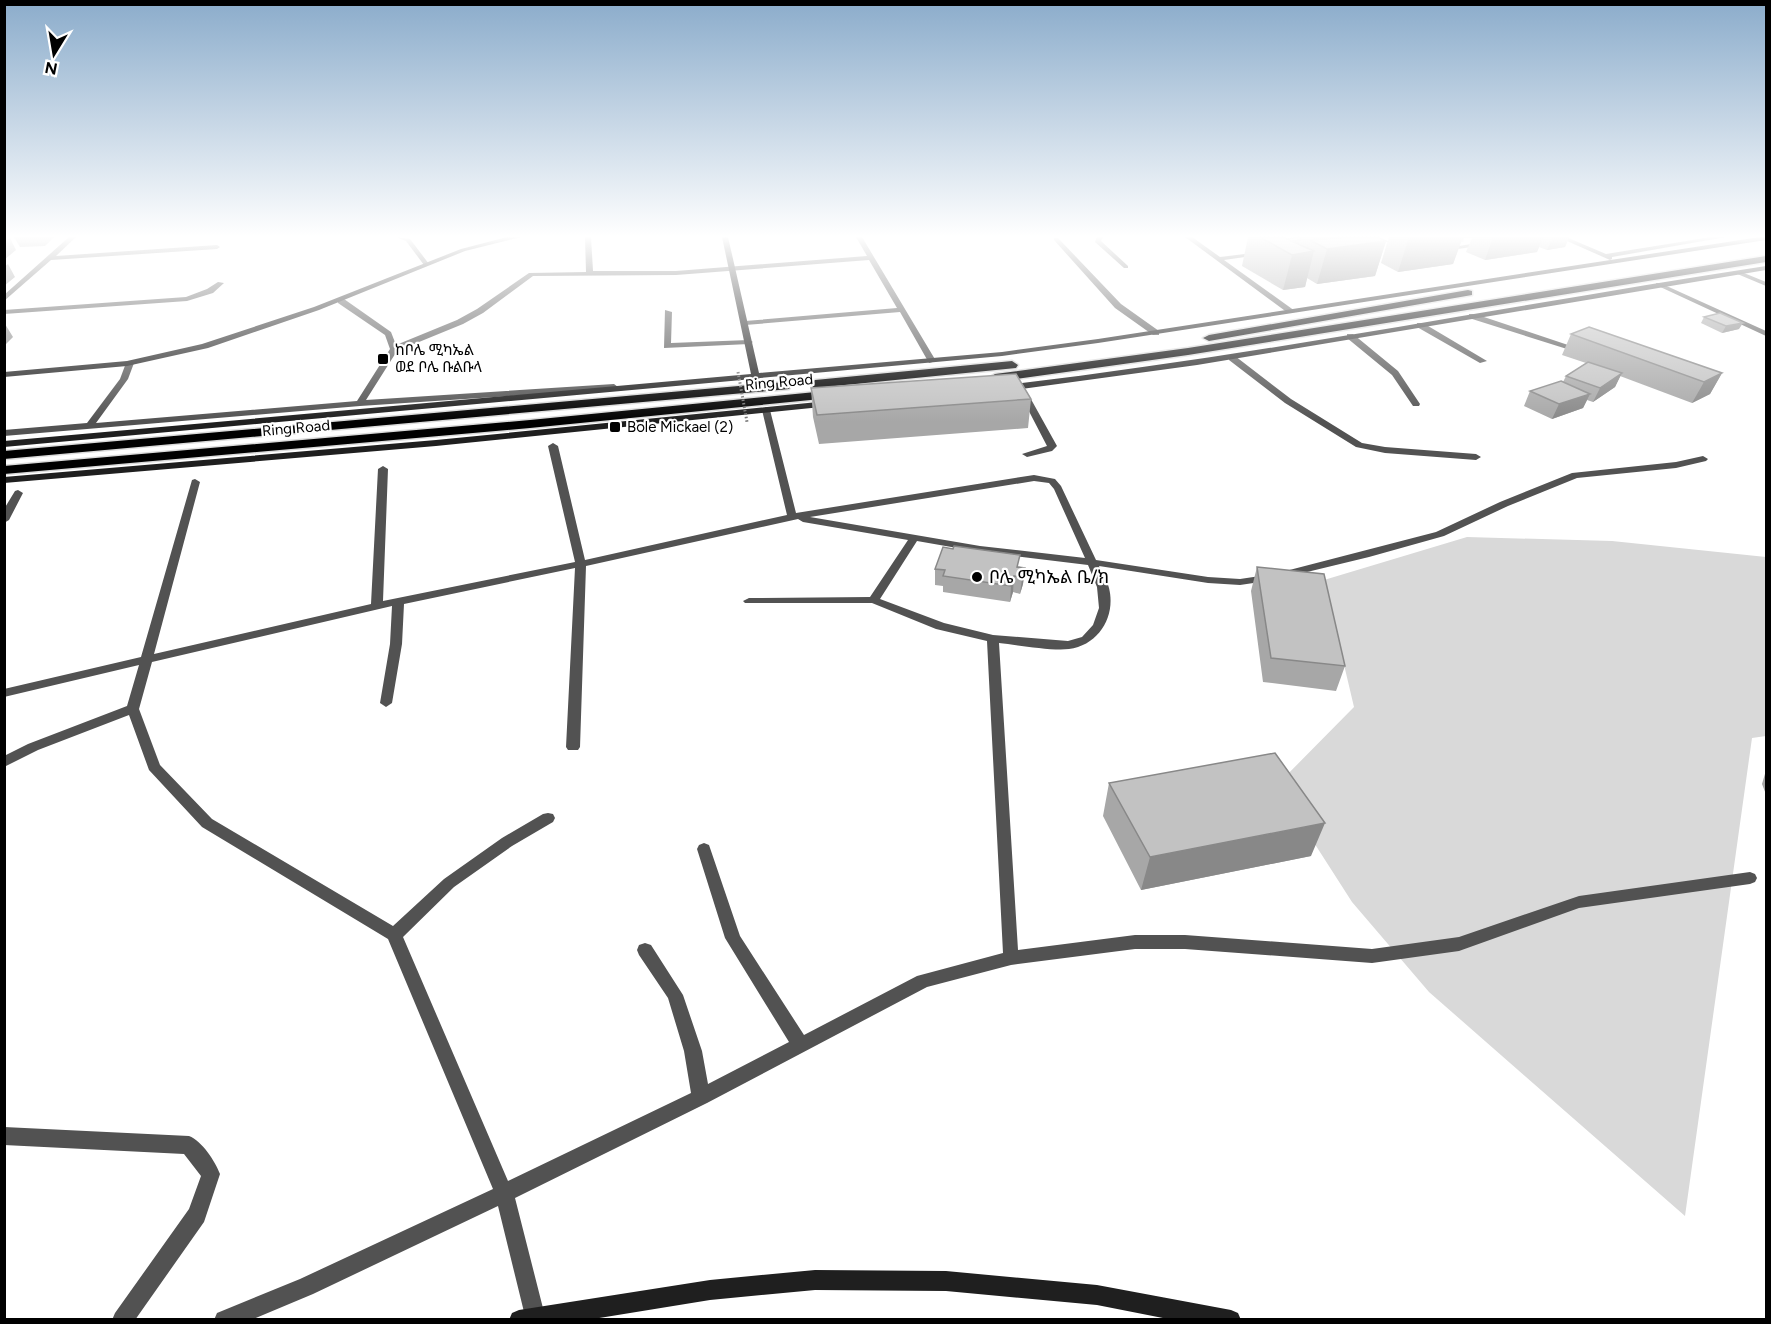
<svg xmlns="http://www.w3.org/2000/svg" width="1771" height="1324" font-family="Figtree,'Noto Sans Ethiopic',sans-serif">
<rect width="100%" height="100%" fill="#fff"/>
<path fill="#d9d9d9" d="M 1467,537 L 1612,541 L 1766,557 L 1766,736 L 1752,738 L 1685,1216 L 1429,992 L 1352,902 L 1277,785 L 1354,707 L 1324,580 Z"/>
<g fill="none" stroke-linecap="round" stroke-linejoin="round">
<g stroke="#dbdbdb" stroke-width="3">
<path id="highway" d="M 1766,256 L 1766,262 L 1188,355 L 995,382 L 989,378 L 995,374 L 1188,348 Z
M 1468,290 L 1472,291 L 1472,295 L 1209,341 L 1203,338 L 1209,335 Z
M 1012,361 L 1018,365 L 1016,368 L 815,388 L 809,384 L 815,380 Z
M 785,382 L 791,386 L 789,389 L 4,459 L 4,451 Z
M 836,390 L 841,391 L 842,394 L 841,397 L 530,428 L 4,474 L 4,466 L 530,420 Z"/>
</g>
<path fill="#525252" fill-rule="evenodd" d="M 1054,238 L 1058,238 L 1121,304 L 1159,331 L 1159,335 L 1153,335 L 1115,308 L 1054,240 Z
M 1469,314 L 1475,314 L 1574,347 L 1567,349 L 1469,318 Z
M 1347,334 L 1353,334 L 1398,371 L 1420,404 L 1419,406 L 1413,406 L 1392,375 L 1347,338 Z
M 1229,356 L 1235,356 L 1291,399 L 1362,443 L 1385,447 L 1476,454 L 1481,457 L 1476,460 L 1385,453 L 1356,447 L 1285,403 L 1229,360 Z
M 1023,389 L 1027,392 L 1057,446 L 1052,451 L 1027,457 L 1022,454 L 1047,446 L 1019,392 Z"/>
<path fill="#525252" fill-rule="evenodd" d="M 69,237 L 76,237 L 56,256 L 217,245 L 220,247 L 217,249 L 51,260 L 4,301 L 4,295 Z
M 396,237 L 410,239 L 429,264 L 428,265 L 424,265 L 406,241 Z
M 585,237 L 591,237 L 593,271 L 676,271 L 867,256 L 856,237 L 862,237 L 936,361 L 929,363 L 900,312 L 745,325 L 741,323 L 745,321 L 897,308 L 869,260 L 676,275 L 533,276 L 483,313 L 463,324 L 397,351 L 366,400 L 614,384 L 618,387 L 617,389 L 360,406 L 4,436 L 4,430 L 87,423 L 120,379 L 126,363 L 130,361 L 134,363 L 128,379 L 96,423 L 357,401 L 390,349 L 385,335 L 338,303 L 338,299 L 344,299 L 391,332 L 396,345 L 457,320 L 477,309 L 529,273 L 586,272 Z
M 1097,237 L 1103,237 L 1101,241 L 1128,266 L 1128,268 L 1124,268 L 1095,242 Z
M 1185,237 L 1192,237 L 1220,257 L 1261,252 L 1262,253 L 1259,255 L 1224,260 L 1295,311 L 1288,313 Z
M 1558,237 L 1566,237 L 1606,254 L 1711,237 L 1726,237 L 1612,257 L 1612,259 L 1610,260 Z
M 1483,242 L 1485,243 L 1485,245 L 1444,251 L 1441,249 Z
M 1735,271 L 1739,271 L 1766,282 L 1766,286 L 1735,273 Z
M 218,282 L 224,283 L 213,293 L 187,301 L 4,314 L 4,310 L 186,297 L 207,289 Z
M 1656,283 L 1660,283 L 1766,331 L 1766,336 L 1656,285 Z
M 665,310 L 672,312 L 671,343 L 749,340 L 753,342 L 749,344 L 664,348 Z
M 1417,323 L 1423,323 L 1487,361 L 1480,363 L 1417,327 Z
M 766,407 L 770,410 L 796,513 L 1034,475 L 1055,479 L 1061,486 L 1096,560 L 1208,577 L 1240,579 L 1274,574 L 1436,532 L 1500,502 L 1572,473 L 1676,462 L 1703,456 L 1708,459 L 1706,461 L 1676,468 L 1577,478 L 1508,506 L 1444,536 L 1369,557 L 1274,580 L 1240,585 L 1208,583 L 1099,566 C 1102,573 1107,580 1109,588 C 1116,616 1099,645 1069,649 C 1051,651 1018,645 999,643 L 1018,950 L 1135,935 L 1185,935 L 1372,949 L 1459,937 L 1579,896 L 1750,872 L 1755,874 L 1757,878 L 1755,882 L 1750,884 L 1579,908 L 1459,951 L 1372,963 L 1185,949 L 1135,949 L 1011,965 L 927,987 L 707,1103 L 515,1198 L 545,1316 L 544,1320 L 526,1320 L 525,1316 L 498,1206 L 313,1294 L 251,1320 L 214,1320 L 217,1313 L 300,1279 L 493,1189 L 388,939 L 202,827 L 149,770 L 129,715 L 38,750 L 4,767 L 4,756 L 28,744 L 127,706 L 139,665 L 4,697 L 4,689 L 141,657 L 192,480 L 195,479 L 200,482 L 154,654 L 371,604 L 378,469 L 383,466 L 388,469 L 383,601 L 575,562 L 548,446 L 553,443 L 558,446 L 585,560 L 787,515 L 762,410 ZM 1034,481 L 1049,483 L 1054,489 L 1085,558 L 980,546 L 810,517 ZM 798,519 L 803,522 L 908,540 L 870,597 L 749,598 L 743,601 L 745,603 L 872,603 L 936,629 L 987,641 L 1003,953 L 917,976 L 804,1035 L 740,936 L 709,845 L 704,843 L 699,845 L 697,849 L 725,938 L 789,1042 L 708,1084 L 702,1051 L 683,995 L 651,945 L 645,943 L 639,945 L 637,950 L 639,955 L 668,998 L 684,1051 L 691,1093 L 508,1181 L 403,937 L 454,887 L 512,846 L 553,822 L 555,818 L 553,814 L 548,813 L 543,814 L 502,838 L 444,879 L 393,926 L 212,819 L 160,765 L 139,709 L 152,662 L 392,606 L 390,644 L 380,703 L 386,707 L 392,703 L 402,644 L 404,604 L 575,568 L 566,747 L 568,750 L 578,750 L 580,747 L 586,566 ZM 917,541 L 980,552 L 1088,565 L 1097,587 L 1099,608 L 1093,625 L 1082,637 L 1068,641 L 993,635 L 944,623 L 880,599 Z
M 18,490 L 23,493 L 9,520 L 4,523 L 4,509 L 15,491 Z
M 4,1127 L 189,1136 C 202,1141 215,1161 220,1174 L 204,1222 L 135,1320 L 112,1320 L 115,1313 L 189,1209 L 201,1176 L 184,1154 L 4,1145 Z"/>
<path fill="#1f1f1f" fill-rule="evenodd" d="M 507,237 L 521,237 L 465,251 L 319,310 L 208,348 L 127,366 L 4,377 L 4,372 L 127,361 L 202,344 L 314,307 L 461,249 Z
M 722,237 L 728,237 L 759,373 L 1002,352 L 1098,339 L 1760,237 L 1766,237 L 1766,240 L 1098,343 L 1002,356 L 760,378 L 756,380 L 753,379 L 4,447 L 4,441 L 751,374 Z
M 1766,266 L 1766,270 L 1197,365 L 1006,391 L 1002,388 L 1006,385 C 1261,355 1512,305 1766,266 Z
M 828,401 L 832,404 L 831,406 L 436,446 L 4,483 L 4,477 L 436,440 Z
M 815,1270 L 946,1271 L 1097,1285 L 1231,1310 L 1238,1313 L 1241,1320 L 1173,1320 L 1097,1305 L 946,1291 L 815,1290 L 710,1300 L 587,1320 L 509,1320 L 512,1313 L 519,1310 L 710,1280 Z"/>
<use href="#highway" fill="#000" fill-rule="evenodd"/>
<path stroke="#747474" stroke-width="3" stroke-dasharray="1.5 2" stroke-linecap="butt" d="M 738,372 L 747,422"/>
</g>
<path fill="#a7a7a7" d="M 1248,237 L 1284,237 L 1287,239 L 1297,237 L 1378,237 L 1386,241 L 1375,276 L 1317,284 L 1307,278 L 1305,287 L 1283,290 L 1242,266 Z
M 1389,237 L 1569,237 L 1565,247 L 1547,250 L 1539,247 L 1537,252 L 1485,260 L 1466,252 L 1472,238 L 1464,238 L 1463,242 L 1461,241 L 1453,264 L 1398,272 L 1381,263 Z
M 1704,317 L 1739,329 L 1722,333 L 1701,323 Z
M 1571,334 L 1722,373 L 1710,394 L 1692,403 L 1620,376 L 1615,387 L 1593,402 L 1587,400 L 1583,408 L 1552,419 L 1524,406 L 1530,391 L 1563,382 L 1566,376 L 1586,363 L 1562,355 Z
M 811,388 L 1031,399 L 1028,428 L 819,444 L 813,417 Z
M 953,549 L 1025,568 L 1023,584 L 1020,594 L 1013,592 L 1010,602 L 943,592 L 943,586 L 935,585 L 935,569 Z
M 1257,567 L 1345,666 L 1336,691 L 1263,682 L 1251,591 Z
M 1767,767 L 1767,797 L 1762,784 Z
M 1109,783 L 1311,856 L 1141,890 L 1103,816 Z"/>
<path fill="#888" d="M 14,237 L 54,237 L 45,246 L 20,247 Z
M 1314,237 L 1333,237 L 1330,249 L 1386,241 L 1375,276 L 1317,284 L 1327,249 L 1313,242 Z
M 1409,237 L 1463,237 L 1453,264 L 1398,272 Z
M 1493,237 L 1543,237 L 1537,252 L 1485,260 Z
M 1553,237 L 1569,237 L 1565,247 L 1547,250 Z
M 10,238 L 16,250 L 4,260 L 4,242 Z
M 1300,240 L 1297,254 L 1314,251 L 1305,287 L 1283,290 L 1292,255 L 1291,241 Z
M 8,264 L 15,277 L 4,286 L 4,267 Z
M 1743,323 L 1739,329 L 1722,333 L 1726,326 Z
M 4,324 L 5,324 L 13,337 L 4,346 Z
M 1622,373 L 1615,387 L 1593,402 L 1600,388 Z
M 1722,373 L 1710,394 L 1692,403 L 1704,382 Z
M 1590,394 L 1583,408 L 1552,419 L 1559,404 Z
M 1025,568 L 1023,584 L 1020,594 L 1022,578 Z
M 1014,576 L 1013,592 L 1010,602 L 1011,586 Z
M 1325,823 L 1311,856 L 1141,890 L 1150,857 Z"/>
<path fill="#c2c2c2" stroke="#888" stroke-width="1.5" d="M 1260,237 L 1284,237 L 1287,239 L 1300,237 L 1300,240 L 1291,241 L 1314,251 L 1292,255 Z
M 1337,237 L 1378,237 L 1386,241 L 1327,249 L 1310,240 L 1339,238 Z
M 1720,313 L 1743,323 L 1726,326 L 1704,317 Z
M 1589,327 L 1722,373 L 1704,382 L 1571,334 Z
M 1588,362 L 1622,373 L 1600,388 L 1566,376 Z
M 1016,374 L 1031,399 L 817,415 L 811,388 Z
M 1561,381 L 1590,394 L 1559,404 L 1530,391 Z
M 954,546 L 1020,555 L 1017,567 L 1025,568 L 1022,578 L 1014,576 L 1011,586 L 943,576 L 945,570 L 935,569 L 943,547 L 953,549 Z
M 1257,567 L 1324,574 L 1345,666 L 1271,658 Z
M 1275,753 L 1325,823 L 1150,857 L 1109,783 Z"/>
<linearGradient id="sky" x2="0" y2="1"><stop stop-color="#8baccb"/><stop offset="0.56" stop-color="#fff"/><stop offset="1" stop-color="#fff" stop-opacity="0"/></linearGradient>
<rect width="1771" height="422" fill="url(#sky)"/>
<g fill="#000" stroke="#fff" stroke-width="2">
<rect x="377" y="353" width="12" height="12" rx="3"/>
<rect x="609" y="421" width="12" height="12" rx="3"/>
<circle cx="977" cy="577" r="6"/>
</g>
<g text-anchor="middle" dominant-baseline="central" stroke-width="4.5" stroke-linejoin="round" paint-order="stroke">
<g font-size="15" fill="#000" stroke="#fff" text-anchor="start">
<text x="395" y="350">ከቦሌ ሚካኤል<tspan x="395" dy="17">ወደ ቦሌ ቡልቡላ</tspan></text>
<text x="627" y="427">Bole Mickael (2)</text>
</g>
<g font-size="15" fill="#000" stroke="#fff">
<text transform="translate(779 382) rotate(-5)">Ring Road</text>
<text transform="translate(296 428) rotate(-5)">Ring Road</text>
</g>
<g font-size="18" fill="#000" stroke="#fff" text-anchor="start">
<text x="989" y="577">ቦሌ ሚካኤል ቤ/ክ</text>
</g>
</g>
<rect width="1771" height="1324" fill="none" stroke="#000000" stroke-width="12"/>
<g transform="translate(54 54) rotate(191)" stroke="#ffffff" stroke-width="4.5" paint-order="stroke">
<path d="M0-4.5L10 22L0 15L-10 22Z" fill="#000000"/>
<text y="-9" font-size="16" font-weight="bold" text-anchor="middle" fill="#000000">N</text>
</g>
</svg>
